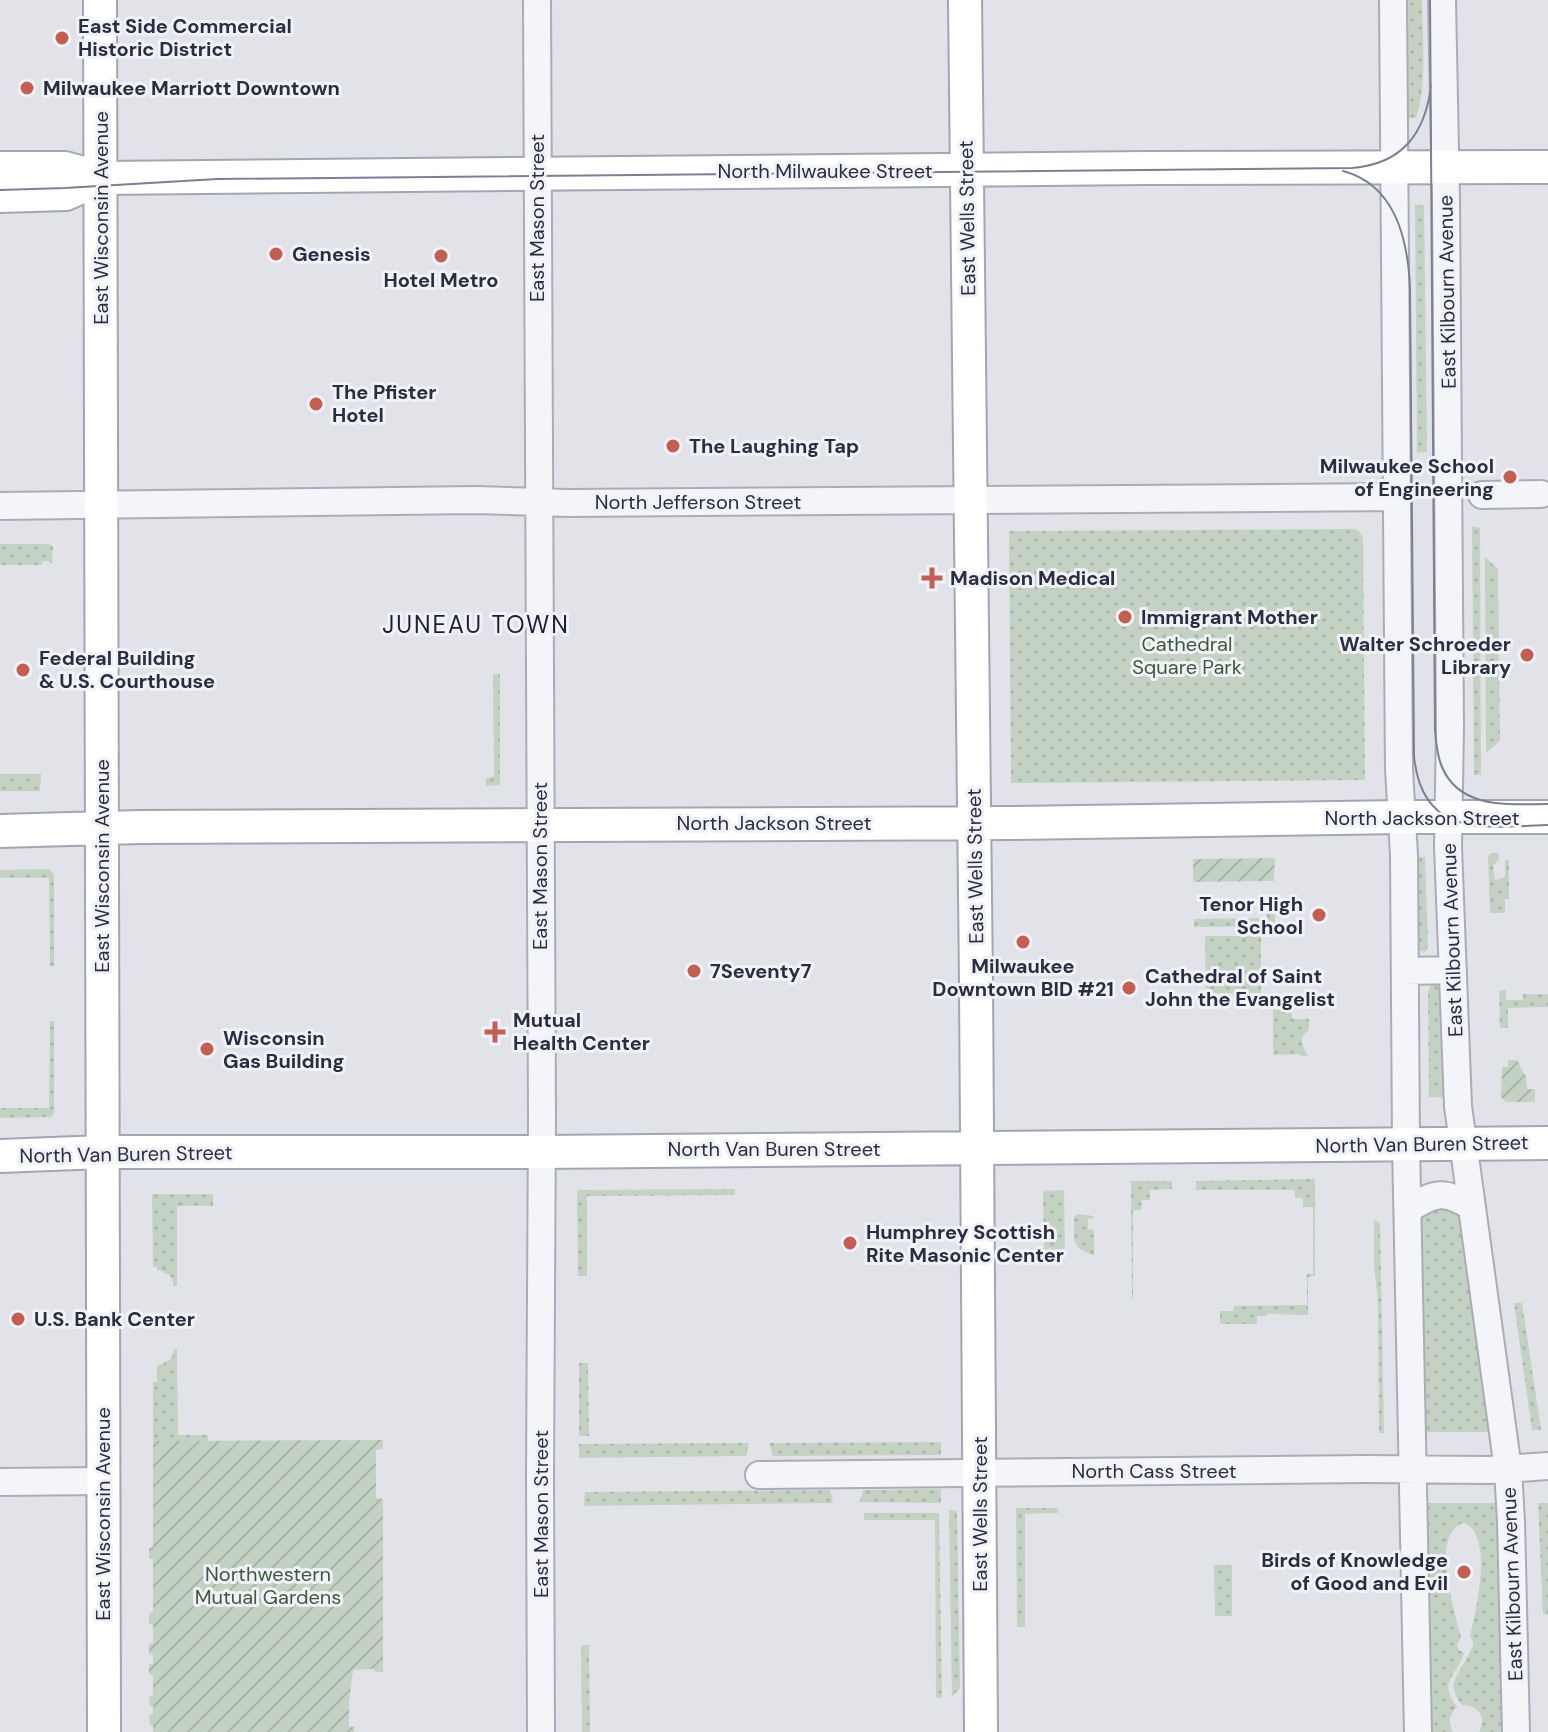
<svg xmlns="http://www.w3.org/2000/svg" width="1548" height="1732" font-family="'DM Sans',sans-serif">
<defs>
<pattern id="grass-dots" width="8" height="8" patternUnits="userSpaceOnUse" patternTransform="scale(2)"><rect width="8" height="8" fill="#c4d2c4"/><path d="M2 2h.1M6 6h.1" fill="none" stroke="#a9b5a9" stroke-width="1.8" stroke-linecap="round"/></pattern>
<pattern id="garden-furrows" width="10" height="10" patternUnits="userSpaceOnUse" patternTransform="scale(2)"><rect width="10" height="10" fill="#c4d2c4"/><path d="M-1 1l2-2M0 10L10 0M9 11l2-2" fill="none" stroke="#a9b5a9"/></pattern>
</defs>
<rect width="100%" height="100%" fill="#e2e3e9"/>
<path fill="url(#grass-dots)" d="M 1402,0 L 1422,0 C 1422,37 1428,83 1416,118 L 1403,118 Z
M 1415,205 L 1424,205 L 1427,452 L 1417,453 Z
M 1472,526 L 1480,528 L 1481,775 L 1474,775 Z
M 1353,529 L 1358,530 L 1363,538 L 1365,780 L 1011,783 L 1009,531 Z
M 0,544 L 49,544 L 53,547 L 52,564 L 48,561 L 44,561 L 41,565 L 0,565 Z
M 1485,557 L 1498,569 L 1500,741 L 1486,753 Z
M 493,674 L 500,674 L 500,785 L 486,786 L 486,778 L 494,777 Z
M 0,774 L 41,774 L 40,791 L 0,791 Z
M 1491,853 L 1499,853 L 1499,859 L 1493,866 L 1495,880 L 1505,877 L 1505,860 L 1509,860 L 1509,899 L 1505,899 L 1505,913 L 1490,913 L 1488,856 Z
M 1415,857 L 1425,857 L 1428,946 L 1426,952 L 1420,951 L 1417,948 Z
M 51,869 L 51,872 L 54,873 L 54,966 L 50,966 L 49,878 L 0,878 L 0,870 Z
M 1275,908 L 1275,923 L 1271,923 L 1271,926 L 1194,927 L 1194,919 L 1267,918 L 1267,909 Z
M 1205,936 L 1261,936 L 1261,993 L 1206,993 Z
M 1434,984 L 1441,987 L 1445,1098 L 1429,1097 L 1428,992 L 1430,986 Z
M 1506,990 L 1506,1000 L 1523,1000 L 1523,994 L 1548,994 L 1548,1007 L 1508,1008 L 1508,1028 L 1500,1028 L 1499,991 Z
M 1273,1010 L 1291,1010 L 1292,1019 L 1309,1019 L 1309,1030 C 1297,1039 1303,1046 1308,1056 L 1301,1056 L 1300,1054 L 1273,1055 Z
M 50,1021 L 54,1021 L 54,1113 L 51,1117 L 0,1118 L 0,1108 L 49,1108 Z
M 1315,1179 L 1315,1276 L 1308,1277 L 1308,1315 L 1267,1314 L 1266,1316 L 1257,1316 L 1257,1324 L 1222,1324 L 1220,1322 L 1220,1311 L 1233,1311 L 1234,1306 L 1307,1305 L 1307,1274 L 1313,1274 L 1313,1207 L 1303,1207 L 1303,1198 L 1295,1198 L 1295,1190 L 1196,1190 L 1196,1181 Z
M 1131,1181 L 1172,1181 L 1172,1189 L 1150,1190 L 1150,1200 L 1142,1200 L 1141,1210 L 1133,1210 L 1133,1300 L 1132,1300 Z
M 735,1189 L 735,1195 L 587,1196 L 587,1276 L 578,1276 L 577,1190 Z
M 1064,1190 L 1065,1255 L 1044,1252 L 1043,1191 Z
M 152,1194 L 213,1194 L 213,1206 L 177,1206 L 177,1286 L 173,1287 C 174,1280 171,1274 164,1273 L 163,1271 L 157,1270 L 157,1267 L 153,1267 Z
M 1438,1203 L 1458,1212 L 1461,1217 L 1490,1426 L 1488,1432 L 1426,1432 L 1424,1425 L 1421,1221 L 1423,1214 Z
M 1078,1214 L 1094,1216 L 1094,1218 L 1088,1219 L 1088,1229 L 1094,1230 L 1094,1255 C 1070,1249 1074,1238 1074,1217 Z
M 1374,1220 L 1380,1223 L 1384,1433 L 1379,1433 L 1378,1302 L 1374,1265 Z
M 1514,1303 L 1522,1303 L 1541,1430 L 1532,1430 Z
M 174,1349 L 177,1349 L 178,1435 L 208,1435 L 208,1441 L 263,1441 L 153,1463 L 153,1382 L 157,1382 L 157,1365 L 164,1364 L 164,1362 C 171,1361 174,1355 174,1349 Z
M 579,1363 L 588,1363 L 589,1436 L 579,1436 Z
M 941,1442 L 941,1455 L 773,1456 L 769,1443 Z
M 749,1443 L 746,1456 L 579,1458 L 579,1444 Z
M 941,1489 L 941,1503 L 860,1502 L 863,1490 Z
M 830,1490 L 833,1503 L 584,1506 L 585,1492 Z
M 1428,1503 L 1498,1503 L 1505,1732 L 1479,1732 C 1487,1717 1478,1705 1462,1705 C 1448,1685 1453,1682 1464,1663 C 1468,1657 1469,1652 1473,1646 L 1473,1641 L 1470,1637 C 1475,1612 1495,1536 1464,1523 C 1429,1530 1455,1613 1461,1637 L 1457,1645 L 1459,1650 L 1464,1653 C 1457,1677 1437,1681 1457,1707 C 1449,1714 1448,1723 1453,1732 L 1429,1732 L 1426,1511 Z
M 1538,1503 L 1548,1503 L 1548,1615 L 1543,1614 Z
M 1016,1508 L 1058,1508 L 1058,1513 L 1025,1514 L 1025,1627 L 1017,1627 Z
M 949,1510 L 957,1511 L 960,1688 L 952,1697 Z
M 864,1513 L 939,1513 L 942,1698 L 936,1697 L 935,1520 L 864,1520 Z
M 1214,1565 L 1232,1565 L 1232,1616 L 1215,1616 Z
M 581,1645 L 589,1645 L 590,1732 L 582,1732 Z"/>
<path fill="url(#garden-furrows)" d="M 1275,858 L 1274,881 L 1193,882 L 1193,859 Z
M 1508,1060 L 1517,1060 L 1526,1077 L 1527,1089 L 1535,1089 L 1535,1102 L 1506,1102 L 1501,1097 L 1502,1067 L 1508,1067 Z
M 383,1440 L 383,1449 L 376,1450 L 376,1498 L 383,1499 L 383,1672 L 375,1672 L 374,1669 L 353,1670 L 349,1702 L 349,1726 L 354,1727 L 354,1732 L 153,1732 L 153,1726 L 150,1725 L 149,1715 L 153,1714 L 153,1706 L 150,1706 L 149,1696 L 153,1695 L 153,1675 L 149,1674 L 149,1664 L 153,1664 L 153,1655 L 149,1654 L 149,1644 L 153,1643 L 153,1625 L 149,1624 L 149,1613 L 153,1612 L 153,1559 L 149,1559 L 149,1548 L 153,1547 L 153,1441 Z"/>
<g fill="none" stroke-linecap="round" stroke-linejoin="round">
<g stroke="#abacb6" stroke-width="30">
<path id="minor" d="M 537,0 L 542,1117 L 540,1477 L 541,1732
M 1393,0 L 1399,769 L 1404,855 L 1406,1144 L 1418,1732
M 1442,0 L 1446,200 L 1450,727 L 1448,847 L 1458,1106 L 1508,1469 L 1511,1522 L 1516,1732
M 1482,495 L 1541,494
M 0,506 L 476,500 L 568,503 L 1397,497
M 1406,971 L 1453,970
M 1409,1209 C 1435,1192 1445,1190 1472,1207
M 759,1475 L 1364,1469 L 1489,1470 L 1548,1466
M 0,1482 L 103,1481"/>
</g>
<g stroke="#a2a5b4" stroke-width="36">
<path id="major" d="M 100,0 L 104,1732
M 965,0 L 976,984 L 981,1732
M 0,168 L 65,168 L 101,178 L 1147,168 L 1548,167
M 0,196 L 66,194 L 101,178
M 0,831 L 140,827 L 1011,823 L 1402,817 L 1548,817
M 0,1156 L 102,1152 L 541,1152 L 1548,1143"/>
</g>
<use href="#minor" stroke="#f4f5f8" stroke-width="26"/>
<use href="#major" stroke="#fff" stroke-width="32"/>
<path stroke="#7d7f92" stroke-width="2" d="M 1430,0 L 1435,730 C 1436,742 1437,756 1442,767 C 1460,810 1510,804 1548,804
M 1343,171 C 1396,185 1408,240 1410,288 L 1414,756 C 1422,839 1485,827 1548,825
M 0,190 L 65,188 L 217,179 L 1352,168 C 1402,164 1425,134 1431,86"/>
</g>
<g fill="#c45e52" stroke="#f1f2f7" stroke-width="3">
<circle cx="62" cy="38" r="8"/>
<circle cx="27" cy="88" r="8"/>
<circle cx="276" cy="254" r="8"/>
<circle cx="441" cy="256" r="8"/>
<circle cx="316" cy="404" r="8"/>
<circle cx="673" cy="446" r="8"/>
<circle cx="1510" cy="477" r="8"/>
<path d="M928 566h8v8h8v8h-8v8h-8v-8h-8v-8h8z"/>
<circle cx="1125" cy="617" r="8"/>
<circle cx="1527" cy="655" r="8"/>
<circle cx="23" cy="670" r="8"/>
<circle cx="1319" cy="915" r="8"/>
<circle cx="1023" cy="942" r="8"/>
<circle cx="694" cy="971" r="8"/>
<circle cx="1129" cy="988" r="8"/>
<path d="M491 1020h8v8h8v8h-8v8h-8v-8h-8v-8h8z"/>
<circle cx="207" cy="1049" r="8"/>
<circle cx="850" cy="1243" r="8"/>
<circle cx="18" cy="1319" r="8"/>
<circle cx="1464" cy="1572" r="8"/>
</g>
<g text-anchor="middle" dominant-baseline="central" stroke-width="6" stroke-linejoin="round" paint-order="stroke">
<g font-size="20" font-weight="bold" fill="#2b2d40" stroke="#f1f2f7" text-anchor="start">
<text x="78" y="26">East Side Commercial<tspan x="78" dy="23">Historic District</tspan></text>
<text x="43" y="88">Milwaukee Marriott Downtown</text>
<text x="292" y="254">Genesis</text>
<text x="441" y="280" text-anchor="middle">Hotel Metro</text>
<text x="332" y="392">The Pfister<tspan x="332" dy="23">Hotel</tspan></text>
<text x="689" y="446">The Laughing Tap</text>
<text x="1494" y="466" text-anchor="end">Milwaukee School<tspan x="1494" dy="23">of Engineering</tspan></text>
<text x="950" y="578">Madison Medical</text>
<text x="1141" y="617">Immigrant Mother</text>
<text x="1511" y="644" text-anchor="end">Walter Schroeder<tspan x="1511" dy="23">Library</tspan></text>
<text x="39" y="658">Federal Building<tspan x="39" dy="23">&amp; U.S. Courthouse</tspan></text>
<text x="1303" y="904" text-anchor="end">Tenor High<tspan x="1303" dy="23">School</tspan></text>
<text x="1023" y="966" text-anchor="middle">Milwaukee<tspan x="1023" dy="23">Downtown BID #21</tspan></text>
<text x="710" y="971">7Seventy7</text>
<text x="1145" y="976">Cathedral of Saint<tspan x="1145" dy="23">John the Evangelist</tspan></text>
<text x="513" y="1020">Mutual<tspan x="513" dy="23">Health Center</tspan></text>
<text x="223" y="1038">Wisconsin<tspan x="223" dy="23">Gas Building</tspan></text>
<text x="866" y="1232">Humphrey Scottish<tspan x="866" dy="23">Rite Masonic Center</tspan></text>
<text x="34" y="1319">U.S. Bank Center</text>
<text x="1448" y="1560" text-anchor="end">Birds of Knowledge<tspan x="1448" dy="23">of Good and Evil</tspan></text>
</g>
<g font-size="20" fill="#2b2d40" stroke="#f1f2f7">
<text x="825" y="171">North Milwaukee Street</text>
<text transform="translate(101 218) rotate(-90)">East Wisconsin Avenue</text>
<text transform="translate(537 218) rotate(-90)">East Mason Street</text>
<text transform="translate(967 218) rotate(-91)">East Wells Street</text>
<text transform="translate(1447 292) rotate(-91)">East Kilbourn Avenue</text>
<text x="698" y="502">North Jefferson Street</text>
<text x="1422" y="818">North Jackson Street</text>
<text x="774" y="823">North Jackson Street</text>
<text transform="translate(102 866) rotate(-90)">East Wisconsin Avenue</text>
<text transform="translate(540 866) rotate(-90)">East Mason Street</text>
<text transform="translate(975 866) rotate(-91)">East Wells Street</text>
<text transform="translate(1452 940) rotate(-92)">East Kilbourn Avenue</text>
<text transform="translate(1422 1144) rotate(-1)">North Van Buren Street</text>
<text x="774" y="1149">North Van Buren Street</text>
<text transform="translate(126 1154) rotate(-1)">North Van Buren Street</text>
<text x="1154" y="1471">North Cass Street</text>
<text transform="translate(103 1514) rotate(-90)">East Wisconsin Avenue</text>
<text transform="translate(541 1514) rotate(-90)">East Mason Street</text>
<text transform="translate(980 1514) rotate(-90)">East Wells Street</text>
<text transform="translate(1512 1584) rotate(-92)">East Kilbourn Avenue</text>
</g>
<g font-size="20" fill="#3a5a3c" stroke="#f1f2f7">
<text x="1187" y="644">Cathedral<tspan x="1187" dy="23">Square Park</tspan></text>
<text x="268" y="1574">Northwestern<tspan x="268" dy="23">Mutual Gardens</tspan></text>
</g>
<g font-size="24" letter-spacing="2" fill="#1d1f31" stroke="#f1f2f7">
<text x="476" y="624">JUNEAU TOWN</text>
</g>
</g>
</svg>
